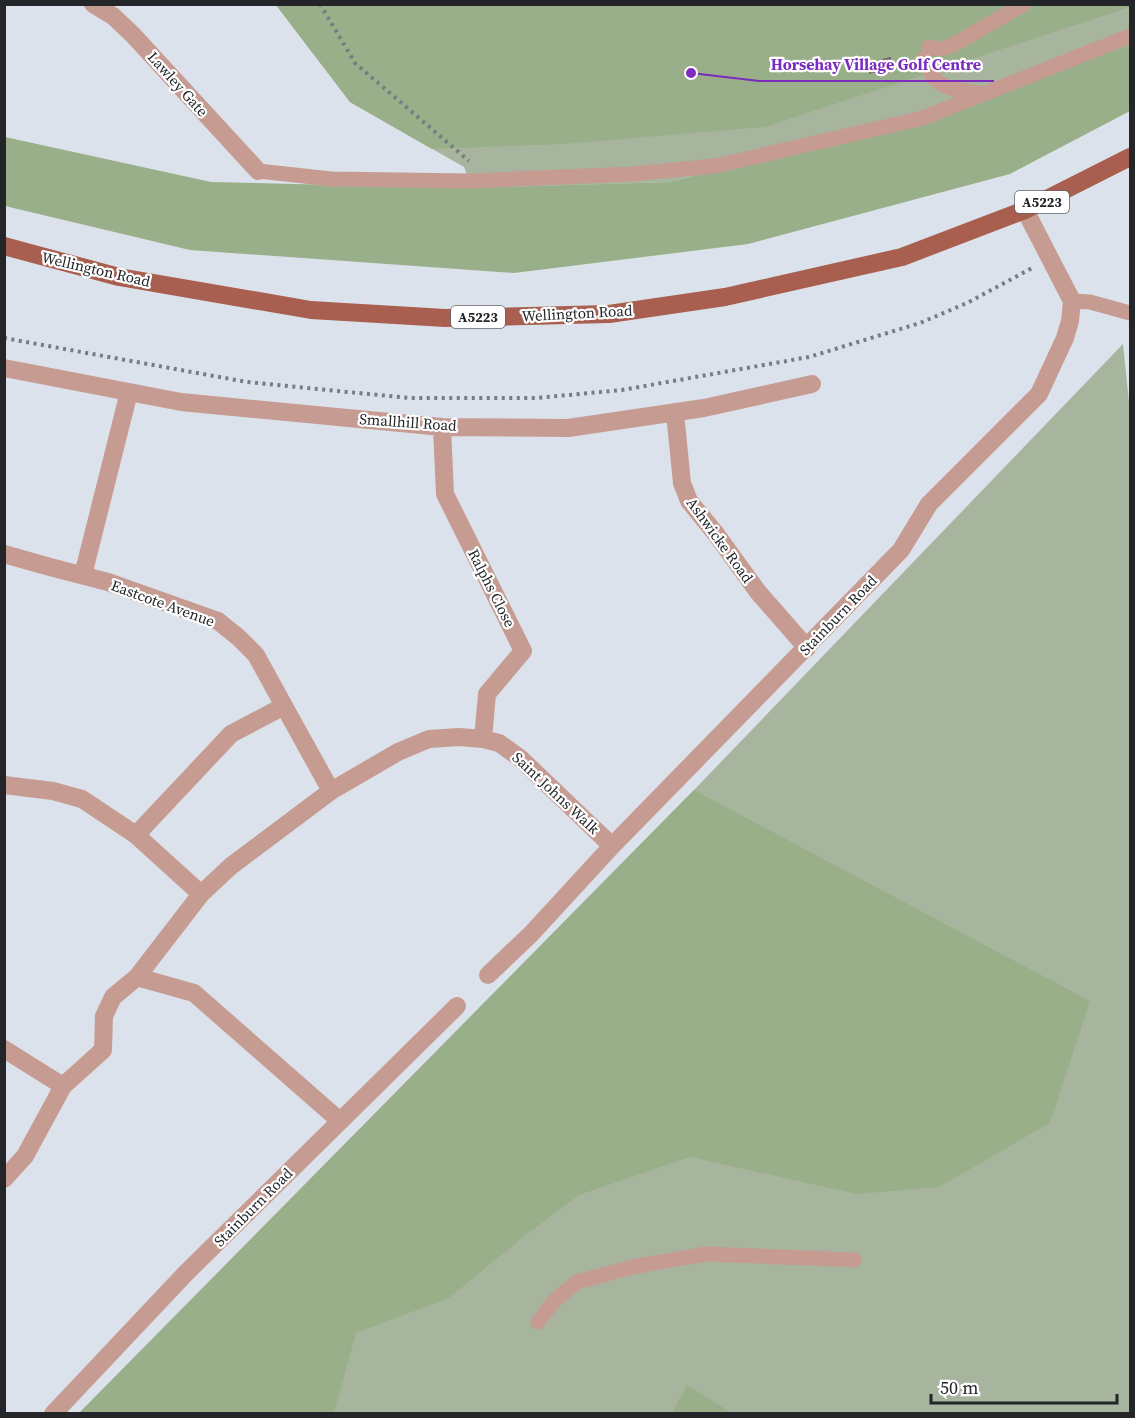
<svg xmlns="http://www.w3.org/2000/svg" width="1135" height="1418" font-family="'Source Serif 4',serif">
<rect width="100%" height="100%" fill="#dce2eb"/>
<path fill="#a8b59e" d="M 1130,4 L 1130,44 L 926,122 L 668,182 L 472,188 L 464,167 L 350,102 L 276,5 Z
M 1123,344 L 1130,412 L 1130,1413 L 79,1414 L 694,790 Z"/>
<path fill="#99af89" d="M 1130,4 L 1130,7 L 765,127 L 564,144 L 432,149 L 350,102 L 276,5 Z
M 1130,44 L 1130,111 L 1010,174 L 748,244 L 514,273 L 190,250 L 5,206 L 5,137 L 211,182 L 463,188 L 668,182 L 926,122 Z
M 694,790 L 1090,1001 L 1050,1123 L 939,1187 L 857,1194 L 690,1157 L 579,1195 L 522,1238 L 449,1298 L 356,1333 L 334,1413 L 79,1413 Z
M 687,1385 L 732,1413 L 672,1413 Z"/>
<path fill="#c496a4" stroke="#6a6063" stroke-width="1.5" d="M 890,58 L 892,67 L 870,73 L 867,64 Z"/>
<g fill="none" stroke-linecap="round" stroke-linejoin="round">
<path stroke="#787c82" stroke-width="4" stroke-dasharray="3 4.5" stroke-linecap="butt" d="M 320,4 L 355,63 L 469,161
M 4,338 L 247,382 L 409,398 L 536,398 L 622,390 L 809,357 L 920,323 L 967,303 L 1034,267"/>
<path stroke="#c69c92" stroke-width="15" d="M 929,47 C 938,50 944,49 953,45 L 1024,4
M 924,58 C 927,64 930,74 935,79 C 947,91 967,91 982,93
M 258,171 L 331,179 L 470,181 L 632,174 L 715,166 L 923,118 L 1130,36
M 1072,301 L 1090,302 L 1130,313
M 538,1322 L 554,1301 L 577,1282 L 632,1267 L 706,1254 L 854,1260"/>
<path stroke="#c69c92" stroke-width="18" d="M 93,4 L 113,16 L 133,35 L 258,171
M 4,368 L 181,402 L 442,427 L 568,428 L 704,408 L 812,384
M 675,413 L 682,483 L 689,501 L 716,534 L 758,592 L 807,648
M 442,427 L 445,494 L 523,651 L 487,694 L 483,739
M 4,554 L 50,567 L 108,582 L 218,621 L 238,637 L 256,655 L 284,706
M 83,575 L 129,392
M 4,785 L 53,791 L 82,799 L 136,835 L 201,894
M 136,835 L 231,734 L 284,706 L 331,791
M 488,975 L 531,934 L 612,846 L 901,550 L 929,504 L 1039,394 L 1065,338 L 1070,321 L 1072,301 L 1025,210
M 137,977 L 194,993 L 340,1121
M 4,1049 L 63,1086
M 4,1179 L 25,1156 L 63,1086 L 103,1050 L 104,1016 L 113,997 L 137,977 L 201,894 L 231,866 L 331,791 L 398,752 L 429,739 L 459,737 L 483,739 L 499,743 L 520,758 L 612,846
M 53,1414 L 185,1274 L 457,1006"/>
<path stroke="#a95f4f" stroke-width="18" d="M 4,246 L 119,277 L 311,310 L 445,318 L 609,314 L 725,297 L 902,257 L 1025,210 L 1130,157"/>
</g>
<g text-anchor="middle" dominant-baseline="central" stroke-width="4.5" stroke-linejoin="round" paint-order="stroke">
<g fill="#fff" stroke="#656668" stroke-width="1.5">
<rect x="1015" y="191" width="54" height="22" rx="4.5"/>
<rect x="451" y="306" width="54" height="22" rx="4.5"/>
</g>
<g font-size="14" font-weight="bold" fill="#232528">
<text x="1042" y="202">A5223</text>
<text x="478" y="317">A5223</text>
</g>
<g font-size="15" fill="#232528" stroke="#fff">
<text transform="translate(178 84) rotate(48)">Lawley Gate</text>
<text transform="translate(96 269) rotate(13)">Wellington Road</text>
<text transform="translate(577 313) rotate(-3)">Wellington Road</text>
<text transform="translate(408 422) rotate(4)">Smallhill Road</text>
<text transform="translate(720 540) rotate(54)">Ashwicke Road</text>
<text transform="translate(492 588) rotate(63)">Ralphs Close</text>
<text transform="translate(163 603) rotate(20)">Eastcote Avenue</text>
<text transform="translate(838 615) rotate(-46)">Stainburn Road</text>
<text transform="translate(556 793) rotate(43)">Saint Johns Walk</text>
<text transform="translate(253 1207) rotate(-45)">Stainburn Road</text>
</g>
</g>
<path fill="none" stroke="#7b2cbf" stroke-width="2" d="M691 73L759 81H994"/>
<circle fill="#7b2cbf" stroke="#fff" stroke-width="2" cx="691" cy="73" r="6"/>
<g font-size="16" text-anchor="middle" font-weight="bold" fill="#7b2cbf" stroke="#fff" stroke-width="4.5" stroke-linejoin="round" paint-order="stroke">
<text x="876" y="70">Horsehay Village Golf Centre</text>
</g>
<rect width="1135" height="1418" fill="none" stroke="#232528" stroke-width="12"/>
<path d="M931 1394v9h186v-9" fill="none" stroke="#232528" stroke-width="3"/>
<text x="940" y="1394" font-size="18" fill="#232528" stroke="#ffffff" stroke-width="4.5" paint-order="stroke">50 m</text>
</svg>
